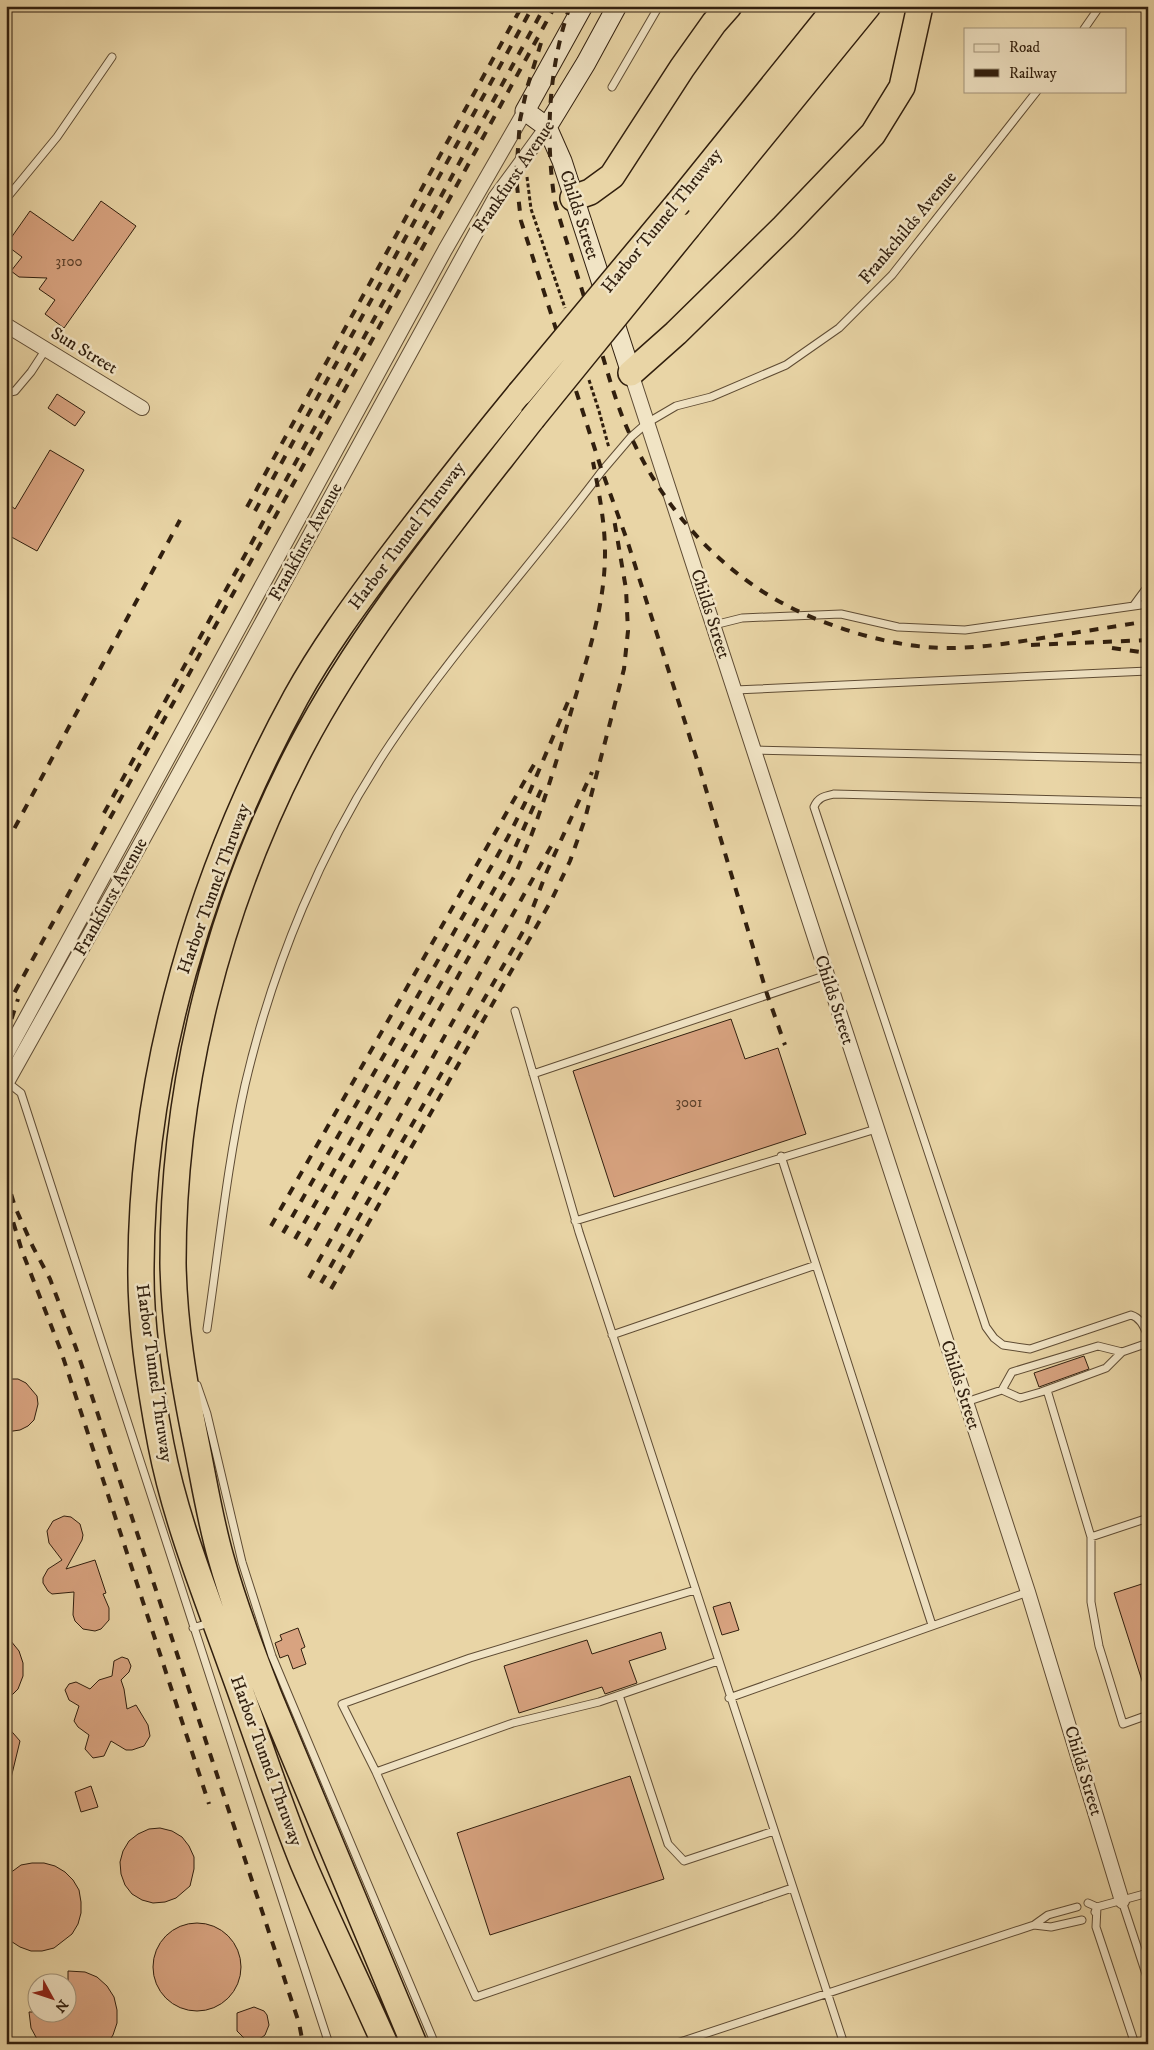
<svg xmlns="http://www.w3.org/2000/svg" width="1154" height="2050" font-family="'IM FELL DW Pica',serif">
<rect width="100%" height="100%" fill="#e9d5a6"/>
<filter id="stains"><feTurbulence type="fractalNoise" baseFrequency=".004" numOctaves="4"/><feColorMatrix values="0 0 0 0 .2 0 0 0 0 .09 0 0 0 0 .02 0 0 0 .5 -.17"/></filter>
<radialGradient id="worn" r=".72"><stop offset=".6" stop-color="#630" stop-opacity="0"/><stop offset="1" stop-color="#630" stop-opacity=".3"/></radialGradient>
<path fill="#d8a380" stroke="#311f0e" d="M 101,201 L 136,226 L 64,328 L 45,314 L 55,300 L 39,289 L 47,278 L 19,277 L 11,271 L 22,257 L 6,245 L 30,211 L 73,241 Z
M 57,394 L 85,412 L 75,426 L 48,408 Z
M 50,450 L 84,470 L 37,551 L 6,534 L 6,502 L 15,509 Z
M 731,1019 L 745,1059 L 778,1048 L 806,1134 L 614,1197 L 573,1071 Z
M 1084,1356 L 1089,1369 L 1039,1387 L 1034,1373 Z
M 6,1379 L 18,1379 L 26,1383 L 37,1396 L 38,1404 L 34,1420 L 28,1426 L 20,1430 L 6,1432 Z
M 64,1516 L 71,1517 L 80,1524 L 83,1535 L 82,1540 L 66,1569 L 95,1560 L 106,1593 L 103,1594 L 109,1608 L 109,1620 L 101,1629 L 95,1631 L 83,1629 L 75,1621 L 73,1615 L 74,1592 L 52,1594 L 48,1591 L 43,1583 L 43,1578 L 48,1569 L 62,1560 L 49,1543 L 47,1531 L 53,1521 Z
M 1148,1582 L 1148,1690 L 1145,1690 L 1114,1593 Z
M 730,1602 L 739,1630 L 722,1635 L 713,1607 Z
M 298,1628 L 305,1647 L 301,1649 L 306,1664 L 293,1669 L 288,1655 L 280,1658 L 275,1643 L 282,1640 L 280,1635 Z
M 661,1632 L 666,1649 L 629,1661 L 637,1683 L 605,1694 L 602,1687 L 519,1713 L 504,1666 L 587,1640 L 592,1654 Z
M 6,1635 L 19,1651 L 23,1663 L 23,1676 L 18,1689 L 6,1701 Z
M 122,1657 L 128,1659 L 131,1666 L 129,1672 L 121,1680 L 124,1689 L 127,1709 L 136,1705 L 148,1725 L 150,1736 L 144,1746 L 132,1750 L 126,1750 L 111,1741 L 104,1756 L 93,1758 L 85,1749 L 89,1735 L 78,1727 L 74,1721 L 79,1706 L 69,1700 L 65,1690 L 69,1684 L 76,1682 L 90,1689 L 99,1680 L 112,1676 L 114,1661 Z
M 6,1725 L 20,1741 L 11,1778 L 6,1778 Z
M 630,1776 L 664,1879 L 490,1935 L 457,1833 Z
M 91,1786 L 98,1807 L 81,1812 L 75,1792 Z
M 160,1828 L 172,1831 L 182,1837 L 189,1846 L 194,1857 L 194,1869 L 190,1886 L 176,1898 L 165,1902 L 153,1903 L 142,1900 L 132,1894 L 125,1885 L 121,1874 L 120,1862 L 123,1851 L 129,1841 L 138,1834 L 149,1829 Z
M 32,1863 L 44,1863 L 55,1866 L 65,1872 L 73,1880 L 79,1890 L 81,1902 L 81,1913 L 78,1924 L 72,1934 L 54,1948 L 42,1951 L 31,1951 L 20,1947 L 6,1938 L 6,1876 L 21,1865 Z
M153 1967a44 44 0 1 1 88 0a44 44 0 1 1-88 0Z
M 68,1971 L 85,1972 L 97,1977 L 107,1986 L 114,1997 L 117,2010 L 117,2023 L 113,2035 L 107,2044 L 40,2044 L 37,2039 L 31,2028 L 29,2012 L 68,2012 Z
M 254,2007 L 264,2011 L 267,2015 L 269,2025 L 265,2035 L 261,2038 L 251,2041 L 245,2039 L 237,2031 L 237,2013 Z"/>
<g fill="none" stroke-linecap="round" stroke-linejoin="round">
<g stroke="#5f4c34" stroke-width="9">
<path id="service" d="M 1084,29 L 1100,6
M 612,87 L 659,6
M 6,199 L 57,137 L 112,57
M 6,393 L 15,391 L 31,372 L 46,349
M 1134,605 L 1148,586
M 714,625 L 742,618 L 841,614 L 898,627 L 965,630 L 1148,604
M 735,690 L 1148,671
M 753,750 L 1148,759
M 1148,802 L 834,794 C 825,796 818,797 814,807 L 986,1327 L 994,1338 L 1003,1345 L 1030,1349 L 1131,1315 C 1141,1318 1144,1327 1148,1336
M 515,1011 L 579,1232 L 844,2044
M 533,1074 L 827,975
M 7,1082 L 21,1093 L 329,2044
M 781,1156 L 932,1625
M 575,1221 L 876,1129
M 207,1329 C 219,1248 227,1165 245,1085 C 273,965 322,846 391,743 C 455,648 533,563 602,471 L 631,437 L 647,423 L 676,406 L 711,397 L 786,365 L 839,328 L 892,275 L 1037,91
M 612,1335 L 816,1265
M 1122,1352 L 1148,1343
M 197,1385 L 207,1414 L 242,1562 L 272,1656 L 435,2044
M 1047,1390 L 1091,1537 L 1148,1518
M 966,1402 L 1002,1390 L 1020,1398 L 1041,1392 L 1106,1368 L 1122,1352 L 1098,1346 L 1012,1372 L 1002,1390
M 1091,1537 L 1091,1602 L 1099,1646 L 1123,1724 L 1148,1715
M 695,1590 L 470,1658 L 342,1704 L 376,1772 L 513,1723 L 599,1702 L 718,1661
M 193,1628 L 212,1622
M 619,1695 L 668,1844 L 684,1861 L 774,1831
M 729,1698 L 1028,1592
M 376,1772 L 476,1997 L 792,1888
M 1122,1901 L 1148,1980
M 1088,1903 L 1097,1907 L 1095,1912
M 1077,1907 L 1048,1915 L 1034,1925 L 1051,1927 L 1082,1920
M 674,2044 L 1034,1925
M 1135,2044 L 1096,1927 L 1097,1907 L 1148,1893"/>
</g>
<g stroke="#5f4c34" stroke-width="16">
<path id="minor" d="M 6,325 L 142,408
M 631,373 L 1028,1592 L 1122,1901
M 6,1055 L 445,250 L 525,111
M 6,1084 L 131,861 L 495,198 L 547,127"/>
</g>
<g stroke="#311f0e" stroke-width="21">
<path id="secondary" d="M 583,6 L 525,111 L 547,127 L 562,161 L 631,373
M 547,127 L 586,63 L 617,6"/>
</g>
<g stroke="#311f0e" stroke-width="28">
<path id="motorway" d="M 573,198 L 590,192 L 612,176 L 682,68 L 714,23 L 729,6
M 679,202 L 837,6
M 688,227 L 868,6
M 631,373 L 676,333 L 784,227 L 873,134 L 902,87 L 920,6
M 385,2044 C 358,1983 329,1924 303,1863 C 277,1799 256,1733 232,1668 C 206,1595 176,1522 161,1445 C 150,1388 140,1324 141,1266 C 142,1068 201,871 296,697 C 322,650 354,606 386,563 C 430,505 474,449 520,393
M 414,2044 L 269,1696 C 251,1650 234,1605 221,1558 C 210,1520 204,1481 196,1442 C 184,1383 174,1324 173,1263 C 173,1084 218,907 300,749 C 361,632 451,523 532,419"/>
</g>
<path stroke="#311f0e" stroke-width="3" stroke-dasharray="4 2.5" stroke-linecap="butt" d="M 527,177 L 531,209 L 565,308
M 589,380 L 599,411 L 609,448"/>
<use href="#service" stroke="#f1e4c5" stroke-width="7"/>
<use href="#minor" stroke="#f1e4c5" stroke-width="14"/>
<use href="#secondary" stroke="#f1e4c5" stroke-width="19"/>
<use href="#motorway" stroke="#e9d5a6" stroke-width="25"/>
<path stroke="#311f0e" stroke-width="4" stroke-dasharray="9 9" stroke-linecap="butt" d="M 570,6 C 548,69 545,138 555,203 C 568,247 582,290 596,334 C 607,369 616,406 632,439 C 671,522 737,590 824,622 C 864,637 906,648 949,648 C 981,648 1011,643 1042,638 C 1078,632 1113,627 1148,621
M 541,43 L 527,88 L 520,120 L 516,177 L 521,221 L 602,471 L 627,540 L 699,766 L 767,994 L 785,1045
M 247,507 L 522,6
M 255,511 L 533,6
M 1031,645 L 1148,640
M 1112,648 L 1148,653
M 104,813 L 545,6
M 6,844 L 180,520
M 6,1008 L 555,6
M 6,1036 L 18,999
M 6,1177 L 15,1207 L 33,1247 L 50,1279 L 76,1348 L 299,2023 L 303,2044
M 8,1205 L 22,1251 L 61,1351 L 209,1804
M 271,1226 L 536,761
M 283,1233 L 508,837 L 525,803 L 570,697
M 295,1239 L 504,872 L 541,790
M 306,1246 L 514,877 C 539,822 556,763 573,705 C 588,655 605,605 605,553 C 605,523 599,492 593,462
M 309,1278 L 554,841
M 321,1283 L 525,928 L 547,871 L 592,772
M 331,1289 L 552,899 L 570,861 L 585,819 L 624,669 L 628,631 L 626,589 L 614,519"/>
<g stroke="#311f0e" stroke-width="28" stroke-linecap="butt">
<path id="motorway-bridge" d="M 520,393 L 679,202
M 532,419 L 688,227"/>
</g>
<use href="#motorway-bridge" stroke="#e9d5a6" stroke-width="25"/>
</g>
<g text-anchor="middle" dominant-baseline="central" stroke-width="5" stroke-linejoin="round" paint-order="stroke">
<g font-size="15" fill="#5b402a">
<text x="69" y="261">3100</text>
<text x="689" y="1102">3001</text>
</g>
<g font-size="18" fill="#311f0e" stroke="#f1e4c5">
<text transform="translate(514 177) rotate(-56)">Frankfurst Avenue</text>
<text transform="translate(579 215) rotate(72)">Childs Street</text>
<text transform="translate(662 221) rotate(-51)">Harbor Tunnel Thruway</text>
<text transform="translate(908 228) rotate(-50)">Frankchilds Avenue</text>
<text transform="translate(84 351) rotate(31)">Sun Street</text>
<text transform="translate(407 536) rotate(-53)">Harbor Tunnel Thruway</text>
<text transform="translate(306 542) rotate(-61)">Frankfurst Avenue</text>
<text transform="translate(710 614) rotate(72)">Childs Street</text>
<text transform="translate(214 889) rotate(-70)">Harbor Tunnel Thruway</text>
<text transform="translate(111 897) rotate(-61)">Frankfurst Avenue</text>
<text transform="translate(834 1000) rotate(72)">Childs Street</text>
<text transform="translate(154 1373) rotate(82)">Harbor Tunnel Thruway</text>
<text transform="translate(960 1385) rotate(72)">Childs Street</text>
<text transform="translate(266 1761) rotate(70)">Harbor Tunnel Thruway</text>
<text transform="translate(1083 1771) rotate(73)">Childs Street</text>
</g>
</g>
<rect width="1154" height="2050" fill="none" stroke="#e9d5a6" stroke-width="25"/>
<rect x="8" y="8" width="1139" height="2035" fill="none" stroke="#311f0e" stroke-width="2.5"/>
<rect x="12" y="12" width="1129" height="2025" fill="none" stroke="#311f0e"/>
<rect x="964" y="28" width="162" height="65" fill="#f1e4c5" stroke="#a4957c"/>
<rect x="974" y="44" width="25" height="8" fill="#f1e4c5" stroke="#a4957c"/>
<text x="1009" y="52" font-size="15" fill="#311f0e">Road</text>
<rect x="974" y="69" width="25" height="8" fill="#311f0e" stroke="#a4957c"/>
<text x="1009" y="78" font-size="15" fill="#311f0e">Railway</text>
<g transform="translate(52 1998) rotate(130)"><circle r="24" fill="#f1e4c5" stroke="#a4957c"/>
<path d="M0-4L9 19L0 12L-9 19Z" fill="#8f2418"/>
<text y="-8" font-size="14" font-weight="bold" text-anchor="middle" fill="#311f0e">N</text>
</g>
<rect width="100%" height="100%" filter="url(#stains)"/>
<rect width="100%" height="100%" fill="url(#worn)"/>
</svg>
